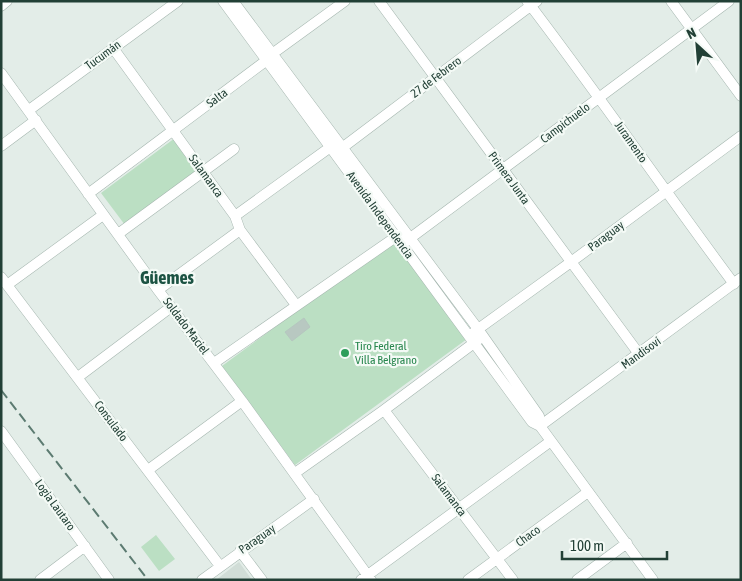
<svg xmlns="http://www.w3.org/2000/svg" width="742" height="581" font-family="'Asap Condensed',sans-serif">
<rect width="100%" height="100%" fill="#e3ede8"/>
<path fill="#d1ddd7" d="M 239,562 L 252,580 L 216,580 Z"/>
<path fill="#bbdfc3" d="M 175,138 L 199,170 L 125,225 L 101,193 Z
M 394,240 L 467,339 L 295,465 L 222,366 Z
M 156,535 L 175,559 L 159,571 L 141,547 Z"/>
<path fill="#b8c8c1" stroke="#b5c7bf" d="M 304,318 L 310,327 L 292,341 L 285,332 Z"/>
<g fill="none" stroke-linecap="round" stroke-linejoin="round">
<g stroke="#a5b6af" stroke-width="11">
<path id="minor" d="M 223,1 L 532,422 L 540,426 L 653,580
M 233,1 L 478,329 L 539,416 L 540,426
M 379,1 L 639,354
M 527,1 C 598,94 664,190 734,284
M 671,1 L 741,96
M 1,6 L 7,1
M 113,48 L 235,216 L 240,230 L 296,305
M 1,73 L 158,290 L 242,401 L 371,580
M 29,110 L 178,1
M 1,146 L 36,120
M 338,151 L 537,1
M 88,194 L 267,60 L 272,54 L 345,1
M 235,216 L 336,143
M 118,234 L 234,149
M 405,242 L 729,1
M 1,277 L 220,566
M 7,285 L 103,215
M 158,290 L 240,230
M 474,332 L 571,262 L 741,136
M 214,363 L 400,234
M 78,377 L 171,307
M 384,410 L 513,580
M 540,426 L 741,278
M 1,431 L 109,580
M 148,470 L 242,401
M 295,473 L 384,410 L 478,340
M 240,551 L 262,580
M 40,580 L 85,546
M 202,580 L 314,499
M 361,580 L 551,441
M 468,580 L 588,492
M 577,580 L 627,543"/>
</g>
<use href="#minor" stroke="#fff" stroke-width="10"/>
<path stroke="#5c7b71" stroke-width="2" stroke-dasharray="10 5" stroke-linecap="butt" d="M 1,390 L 148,580"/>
</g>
<circle fill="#2e9e5b" stroke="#f4faf6" stroke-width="2" cx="345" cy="353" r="5"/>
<g text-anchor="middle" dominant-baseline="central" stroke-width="4.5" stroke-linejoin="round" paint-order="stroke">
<g font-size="12" fill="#224036" stroke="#f4faf6">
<text transform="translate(103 55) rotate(-36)">Tucumán</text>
<text transform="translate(436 77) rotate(-37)">27 de Febrero</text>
<text transform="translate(217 98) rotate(-37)">Salta</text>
<text transform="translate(565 123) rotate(-37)">Campichuelo</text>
<text transform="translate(631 142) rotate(55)">Juramento</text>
<text transform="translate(206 176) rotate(54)">Salamanca</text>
<text transform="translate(509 178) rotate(54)">Primera Junta</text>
<text transform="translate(380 215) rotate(54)">Avenida Independencia</text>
<text transform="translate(606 236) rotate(-37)">Paraguay</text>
<text transform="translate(186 326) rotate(53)">Soldado Maciel</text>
<text transform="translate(641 353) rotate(-36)">Mandisoví</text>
<text transform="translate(111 421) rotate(53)">Consulado</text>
<text transform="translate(449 495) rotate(53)">Salamanca</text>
<text transform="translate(55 505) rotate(54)">Logia Lautaro</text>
<text transform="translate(528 536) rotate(-36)">Chaco</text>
<text transform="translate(257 539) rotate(-35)">Paraguay</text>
</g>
<g font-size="12" fill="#27864d" stroke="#f4faf6" text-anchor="start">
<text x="355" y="346">Tiro Federal<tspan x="355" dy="14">Villa Belgrano</tspan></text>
</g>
<g font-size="18" font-weight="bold" fill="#1c5343" stroke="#f4faf6">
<text x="167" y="277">Güemes</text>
</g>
</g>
<rect width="742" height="581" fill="none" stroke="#224036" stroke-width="5"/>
<g transform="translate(697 45) rotate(334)" stroke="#f4faf6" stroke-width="4" paint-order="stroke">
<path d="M0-4L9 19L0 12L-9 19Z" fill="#224036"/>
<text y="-8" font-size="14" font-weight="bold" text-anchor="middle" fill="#224036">N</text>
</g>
<path d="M562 551v8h105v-8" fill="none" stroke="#224036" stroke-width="2.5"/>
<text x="570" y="551" font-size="15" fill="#224036" stroke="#f4faf6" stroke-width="4" paint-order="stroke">100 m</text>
</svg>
